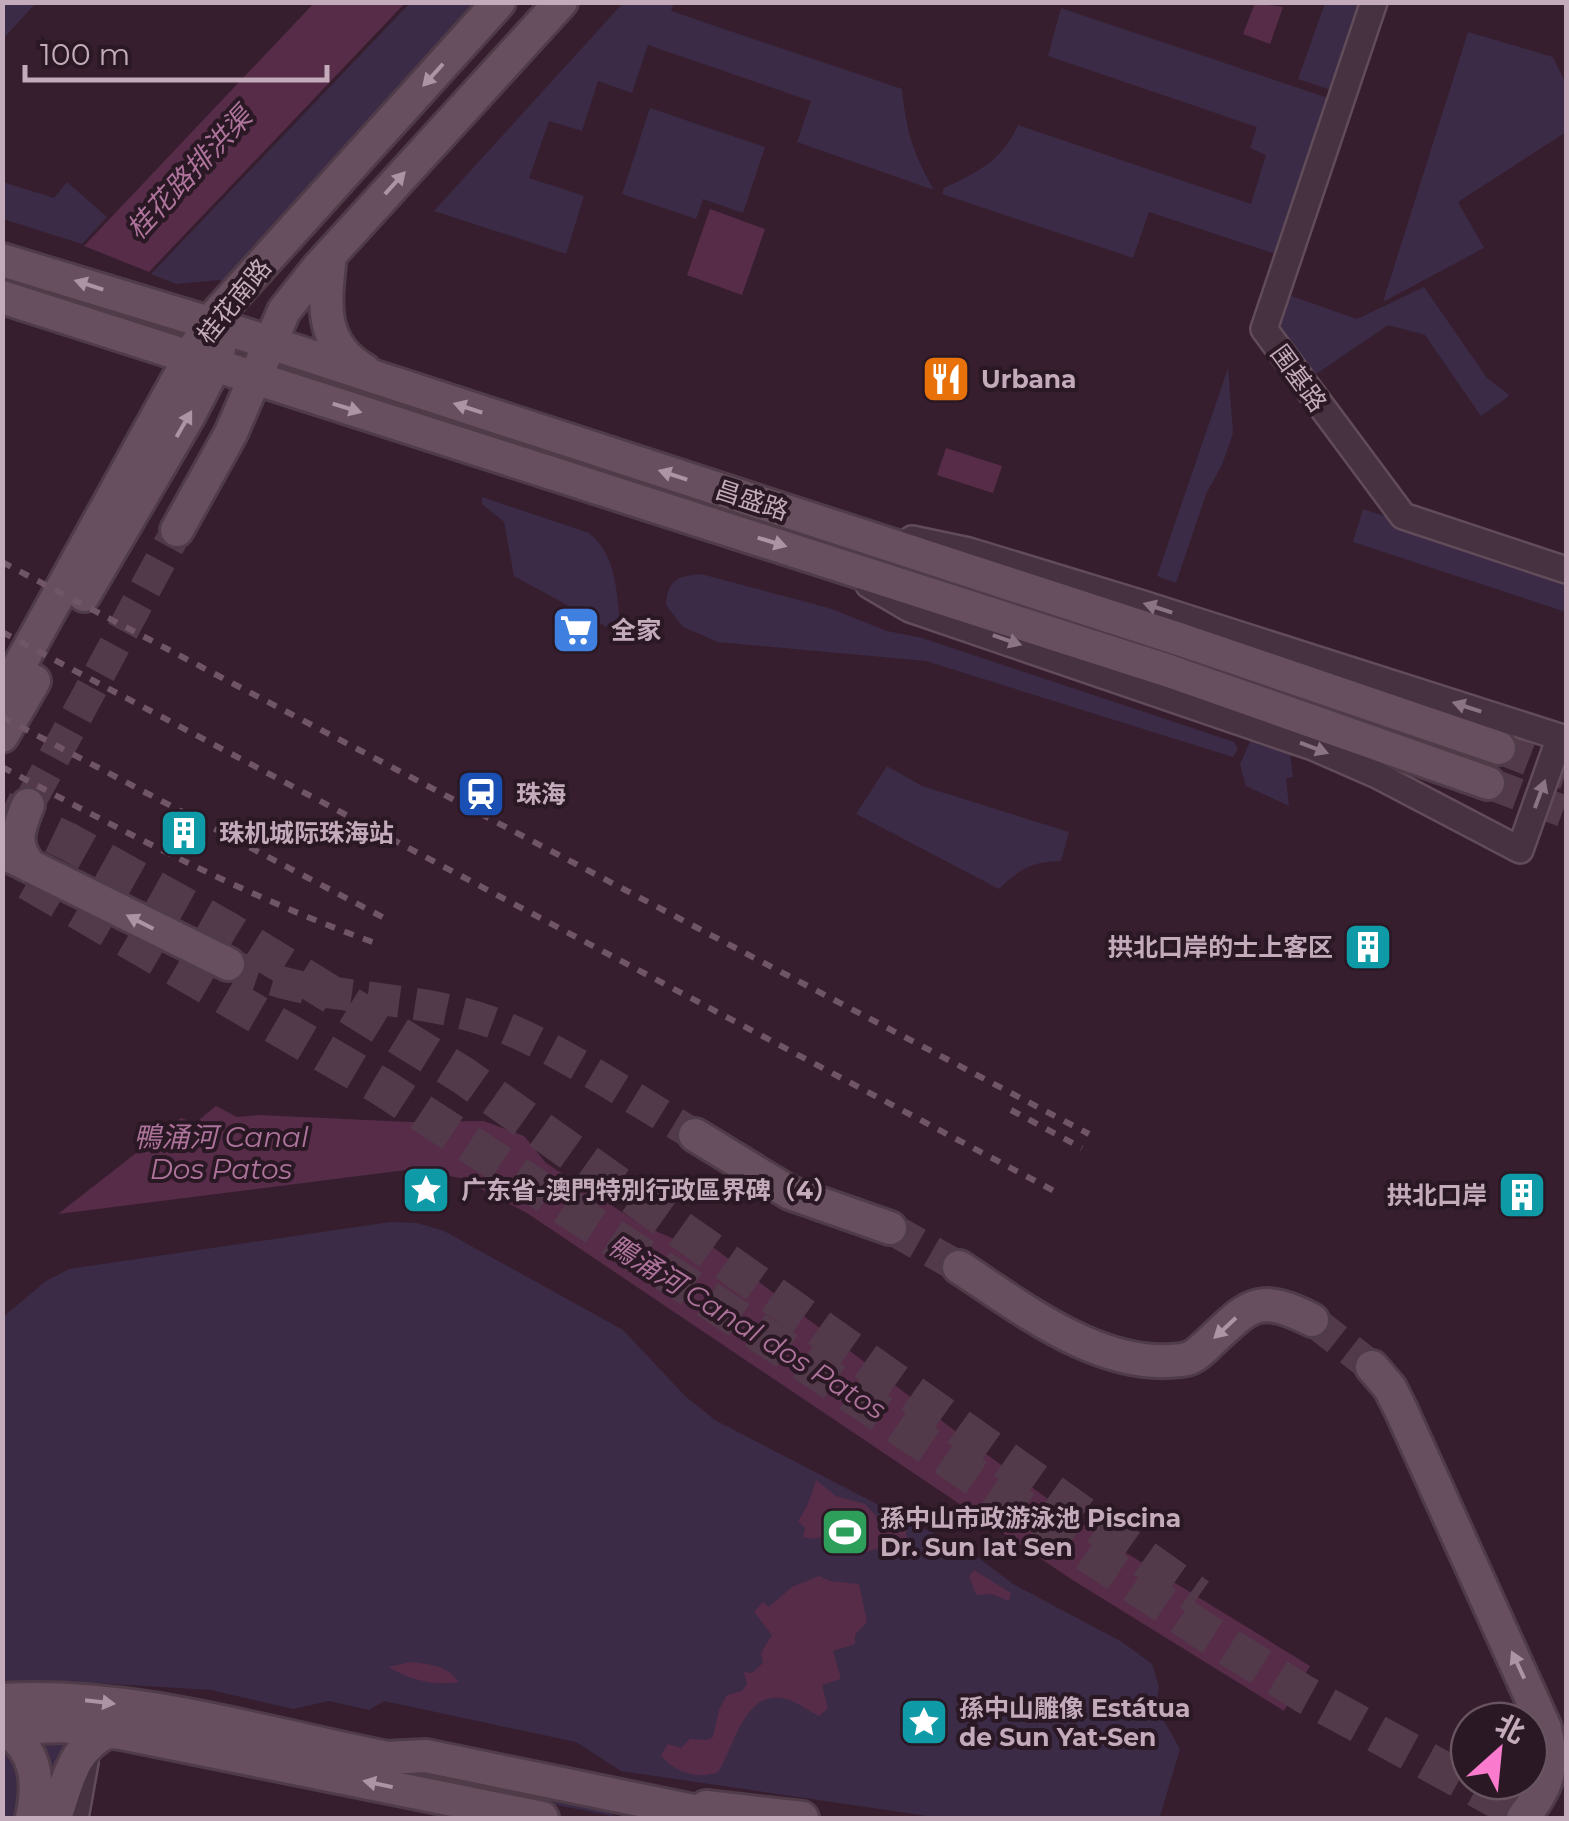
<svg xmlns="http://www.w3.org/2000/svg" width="1569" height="1821" font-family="Montserrat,'Noto Sans SC',sans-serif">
<rect width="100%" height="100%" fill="#361e2e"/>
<path fill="#3b2b46" d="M 3,2 L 36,3 L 3,39 L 2,3 Z
M 410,3 L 494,3 L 236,289 L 220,280 L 176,284 L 151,274 Z
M 623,3 L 674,3 L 671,11 L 902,89 C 906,130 913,154 934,190 L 797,142 L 811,101 L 648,45 L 632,93 L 598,81 L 582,131 L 549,121 L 529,178 L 584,196 L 566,254 L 434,211 Z
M 1325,3 L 1369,3 L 1337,92 L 1298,79 Z
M 1061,8 L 1337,101 L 1285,257 L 1149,212 L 1133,258 L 942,194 L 944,188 C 978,172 1002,161 1018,125 L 1251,204 L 1266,155 L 1250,148 L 1257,127 L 1048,56 Z
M 1468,32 L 1553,57 L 1566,84 L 1566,132 L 1458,202 L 1484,248 L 1383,302 Z
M 650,108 L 765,147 L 743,213 L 703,199 L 696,219 L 622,194 Z
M 3,182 L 54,198 L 67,182 L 107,217 L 82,244 L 3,219 Z
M 1424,287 L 1487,378 L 1507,393 L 1509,396 L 1481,416 L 1425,335 L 1388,325 L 1306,381 L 1268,329 L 1280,292 L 1357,319 Z
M 1228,368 L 1233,433 L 1222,465 L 1206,494 L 1176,583 L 1157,576 Z
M 482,497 L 589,533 C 622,560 615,604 623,642 L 607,627 L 514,576 L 504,522 L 482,504 Z
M 1363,509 L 1566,576 L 1566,612 L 1353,542 Z
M 701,574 L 829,608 L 887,631 L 922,638 L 1234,742 L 1238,749 L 1233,757 L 926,661 L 718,642 L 683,627 L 666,605 C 667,580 678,576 701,574 Z
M 1254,733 L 1289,745 L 1293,777 L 1286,778 L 1289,806 L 1246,786 L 1240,764 Z
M 887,766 L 922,786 L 1069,832 L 1061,861 C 1031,862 1021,868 999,889 L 856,814 Z
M 390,1222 L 417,1223 L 444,1231 L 623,1330 L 686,1397 L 715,1420 L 975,1555 L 1013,1584 L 1122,1642 L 1152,1664 L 1159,1687 L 1157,1701 L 1163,1719 L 1180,1749 L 1160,1816 L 1157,1818 L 941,1818 L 621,1771 L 576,1742 L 384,1701 L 369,1710 L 329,1701 L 293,1709 L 211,1690 L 62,1681 L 3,1682 L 3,1317 L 46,1281 L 69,1269 Z
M 50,1707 L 614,1804 L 613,1816 Z
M 31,1733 L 77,1737 L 48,1818 Z
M 2,1739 L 21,1754 L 25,1818 L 3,1818 Z"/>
<path fill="#572c49" d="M 315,2 L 405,3 L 149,272 L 84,246 Z
M 1255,3 L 1283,7 L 1270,44 L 1243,34 Z
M 710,209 L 765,229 L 742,295 L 687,275 Z
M 946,448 L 1002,466 L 993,493 L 937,475 Z
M 216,1106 L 237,1117 L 258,1115 L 410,1122 L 484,1121 L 524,1136 L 546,1163 L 642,1225 L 674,1239 L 686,1240 L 697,1235 L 971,1443 L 1102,1538 L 1310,1666 L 1284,1711 L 1071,1579 L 527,1213 L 460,1178 L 414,1169 L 58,1214 L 181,1118 L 195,1123 Z
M 816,1480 L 836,1496 L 865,1504 L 882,1522 L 905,1527 L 907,1540 L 862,1553 L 837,1534 L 812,1539 L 803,1537 L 805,1528 L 798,1521 C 807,1509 812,1494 816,1480 Z
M 974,1570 L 1011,1593 L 1009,1601 L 992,1594 L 976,1595 L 969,1576 Z
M 819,1576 L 830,1581 L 859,1584 L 867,1622 L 855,1635 L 855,1644 L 833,1651 L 841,1679 L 822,1685 L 828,1708 L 819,1716 C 809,1711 800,1704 790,1700 C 745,1684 735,1746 718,1772 C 698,1780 673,1772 661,1755 L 668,1744 L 681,1748 L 690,1739 L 707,1740 L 713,1737 L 719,1710 L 727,1695 L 742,1691 L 747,1684 L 744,1672 L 752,1673 L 763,1663 L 761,1653 L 772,1635 L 754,1612 L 763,1602 L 769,1607 L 792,1587 Z
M 411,1662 C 430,1664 448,1666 459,1682 C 433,1686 411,1680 388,1667 Z"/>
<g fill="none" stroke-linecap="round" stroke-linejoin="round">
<path stroke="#523a4a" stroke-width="32" stroke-dasharray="32 16" stroke-linecap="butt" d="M 1499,748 L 1566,774
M 1488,783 L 1566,812
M 31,800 L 177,530
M 228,964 C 252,973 276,982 301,987 C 363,1000 428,1000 488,1021 C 557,1046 631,1098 695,1135
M 890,1228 L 959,1267
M 1312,1320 L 1372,1367"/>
<path stroke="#523a4a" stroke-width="38" stroke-dasharray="38 19" stroke-linecap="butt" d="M 2,810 L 69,842 L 225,929 L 464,1076 L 1198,1597
M 28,881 L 382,1087 L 822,1374 L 1205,1632 L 1304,1694 L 1531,1818"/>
<g stroke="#624c5a" stroke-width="30">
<path id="minor" d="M 1374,2 L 1264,329 L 1403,516 L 1566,570
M 912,539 L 969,551 L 1140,603 L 1566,739
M 869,585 L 910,609 L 1313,747 L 1377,775 L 1520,850 L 1560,737
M 75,1818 L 85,1762"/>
</g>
<g stroke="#503b48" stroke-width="38">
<path id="major" d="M 330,255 C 325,302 318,343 364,370
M 2,260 L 209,323 L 1179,639 L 1499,748
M 2,297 L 1169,671 L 1488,783
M 177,530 L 231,433 L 284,311 L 318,268 L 561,2
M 84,595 L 188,417 L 214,367 L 219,349
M 2,697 L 209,323 L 499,2
M 2,736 L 34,681
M 28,805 C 18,829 12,845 30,866
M 2,852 L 228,964
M 695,1135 L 790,1193 L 890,1228
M 959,1267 C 1022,1308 1101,1371 1181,1360 C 1193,1359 1198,1353 1207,1345 C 1248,1307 1256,1291 1312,1320
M 1372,1367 L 1390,1388 L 1401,1410 L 1545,1728 C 1555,1769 1548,1785 1523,1818
M 2,1700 C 131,1692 261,1733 387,1758 L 426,1756 L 727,1818
M 2,1728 L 64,1726 L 121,1733 L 542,1818
M 3,1728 C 37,1749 40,1782 32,1818
M 706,1807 L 802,1818
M 55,1818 C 67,1784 72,1747 109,1731"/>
</g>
<use href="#minor" stroke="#463240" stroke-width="25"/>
<use href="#major" stroke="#674f5f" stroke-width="32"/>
<path stroke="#705567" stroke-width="6" stroke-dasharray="10 10" stroke-linecap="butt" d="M 2,562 L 1089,1134
M 2,632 L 1056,1192
M 2,717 L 388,920
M 2,767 C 125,832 246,897 378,944
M 1011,1110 L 1082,1148"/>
</g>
<defs><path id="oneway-solid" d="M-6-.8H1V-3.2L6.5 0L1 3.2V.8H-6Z" transform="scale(2.5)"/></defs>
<g fill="#ad94a4">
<use href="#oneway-solid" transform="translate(433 75) rotate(132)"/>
<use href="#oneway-solid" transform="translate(395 183) rotate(-48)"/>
<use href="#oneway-solid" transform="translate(89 285) rotate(-162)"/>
<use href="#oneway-solid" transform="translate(347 408) rotate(17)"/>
<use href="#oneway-solid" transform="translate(468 408) rotate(-162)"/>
<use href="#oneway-solid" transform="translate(184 424) rotate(-60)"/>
<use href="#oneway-solid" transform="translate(673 475) rotate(-162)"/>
<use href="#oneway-solid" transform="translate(772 542) rotate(17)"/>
<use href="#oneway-solid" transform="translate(140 922) rotate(-153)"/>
<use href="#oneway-solid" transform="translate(1225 1328) rotate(137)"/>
<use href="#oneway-solid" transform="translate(1518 1665) rotate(-115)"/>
<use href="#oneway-solid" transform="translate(100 1702) rotate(7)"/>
<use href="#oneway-solid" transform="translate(378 1784) rotate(-168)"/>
</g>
<g fill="#8b7584">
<use href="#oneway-solid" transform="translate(1158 608) rotate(-162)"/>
<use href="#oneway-solid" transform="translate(1007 640) rotate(19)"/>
<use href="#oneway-solid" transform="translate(1467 707) rotate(-162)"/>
<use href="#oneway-solid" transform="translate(1314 748) rotate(21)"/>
<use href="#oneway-solid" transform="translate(1540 794) rotate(-70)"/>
</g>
<defs>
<g id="restaurant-square" transform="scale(2.5)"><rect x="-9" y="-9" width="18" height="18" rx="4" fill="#e8710a" stroke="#2a1824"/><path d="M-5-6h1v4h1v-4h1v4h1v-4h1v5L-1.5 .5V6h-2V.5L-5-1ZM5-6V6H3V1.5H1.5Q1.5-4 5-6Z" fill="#fff"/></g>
<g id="supermarket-square" transform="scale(2.5)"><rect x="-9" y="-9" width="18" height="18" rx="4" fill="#3f7fe0" stroke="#2a1824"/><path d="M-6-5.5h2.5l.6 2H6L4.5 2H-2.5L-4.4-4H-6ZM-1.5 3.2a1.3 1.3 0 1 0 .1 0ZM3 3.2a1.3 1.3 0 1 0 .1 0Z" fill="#fff"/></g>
<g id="station-square" transform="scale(2.5)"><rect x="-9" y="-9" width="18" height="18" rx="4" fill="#1a4fb4" stroke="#2a1824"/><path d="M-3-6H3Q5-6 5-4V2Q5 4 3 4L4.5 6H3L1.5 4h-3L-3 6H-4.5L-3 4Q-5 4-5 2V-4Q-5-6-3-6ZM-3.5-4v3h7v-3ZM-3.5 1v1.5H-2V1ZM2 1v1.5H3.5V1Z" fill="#fff"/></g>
<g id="building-square" transform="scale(2.5)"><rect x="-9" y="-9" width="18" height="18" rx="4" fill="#0f9aa8" stroke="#2a1824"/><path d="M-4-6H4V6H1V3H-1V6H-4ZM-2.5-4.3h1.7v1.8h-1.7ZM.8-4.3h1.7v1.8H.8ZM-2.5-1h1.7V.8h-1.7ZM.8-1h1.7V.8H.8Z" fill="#fff"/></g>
<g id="sight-square" transform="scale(2.5)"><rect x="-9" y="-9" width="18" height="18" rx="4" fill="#0f9aa8" stroke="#2a1824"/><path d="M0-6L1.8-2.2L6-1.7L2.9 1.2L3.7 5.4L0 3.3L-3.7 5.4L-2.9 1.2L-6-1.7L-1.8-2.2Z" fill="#fff"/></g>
<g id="stadium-square" transform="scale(2.5)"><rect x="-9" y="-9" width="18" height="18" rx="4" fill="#2e9e5b" stroke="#2a1824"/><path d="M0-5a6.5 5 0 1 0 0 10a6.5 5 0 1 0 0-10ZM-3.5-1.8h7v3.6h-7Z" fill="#fff"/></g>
</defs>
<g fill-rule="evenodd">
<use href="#restaurant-square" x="946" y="379"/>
<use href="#supermarket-square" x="576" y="630"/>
<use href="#station-square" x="481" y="794"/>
<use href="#building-square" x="184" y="833"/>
<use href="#building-square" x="1368" y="947"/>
<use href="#sight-square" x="426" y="1190"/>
<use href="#building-square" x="1522" y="1195"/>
<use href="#stadium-square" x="845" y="1532"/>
<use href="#sight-square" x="924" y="1722"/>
</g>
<g text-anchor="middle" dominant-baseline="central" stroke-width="8" stroke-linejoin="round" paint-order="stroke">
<g font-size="25" fill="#c4abbb" stroke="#2a1824">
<text transform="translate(234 301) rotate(-51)">桂花南路</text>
<text transform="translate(1299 378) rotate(54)">围基路</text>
<text transform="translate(752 500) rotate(18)">昌盛路</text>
</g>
<g font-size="25" font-weight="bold" fill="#c4abbb" stroke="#2a1824" text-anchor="start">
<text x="981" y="379">Urbana</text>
<text x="611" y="630">全家</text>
<text x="516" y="794">珠海</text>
<text x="219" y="833">珠机城际珠海站</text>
<text x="1333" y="947" text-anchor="end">拱北口岸的士上客区</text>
<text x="461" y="1190">广东省-澳門特別行政區界碑（4）</text>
<text x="1487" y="1195" text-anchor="end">拱北口岸</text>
<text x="880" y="1518">孫中山市政游泳池 Piscina<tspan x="880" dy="29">Dr. Sun Iat Sen</tspan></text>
<text x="959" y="1708">孫中山雕像 Estátua<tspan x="959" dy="29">de Sun Yat-Sen</tspan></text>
</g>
<g font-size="28" font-style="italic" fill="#ad739b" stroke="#2a1824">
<text transform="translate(189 173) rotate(-47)">桂花路排洪渠</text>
<text x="221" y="1137">鴨涌河 Canal<tspan x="221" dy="32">Dos Patos</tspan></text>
<text transform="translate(747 1327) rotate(32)">鴨涌河 Canal dos Patos</text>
</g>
</g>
<rect width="1569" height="1821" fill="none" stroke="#c4abbb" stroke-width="10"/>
<g transform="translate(1499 1751) rotate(27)"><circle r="48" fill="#2a1824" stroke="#685360" stroke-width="2.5"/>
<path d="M0-8L18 38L0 25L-18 38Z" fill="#fa7acd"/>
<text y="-15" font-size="28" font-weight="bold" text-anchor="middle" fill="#c4abbb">北</text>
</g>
<path d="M25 65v15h302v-15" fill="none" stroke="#c4abbb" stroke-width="5"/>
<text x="40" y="65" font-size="30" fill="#c4abbb" stroke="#2a1824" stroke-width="8" paint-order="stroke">100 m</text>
</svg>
